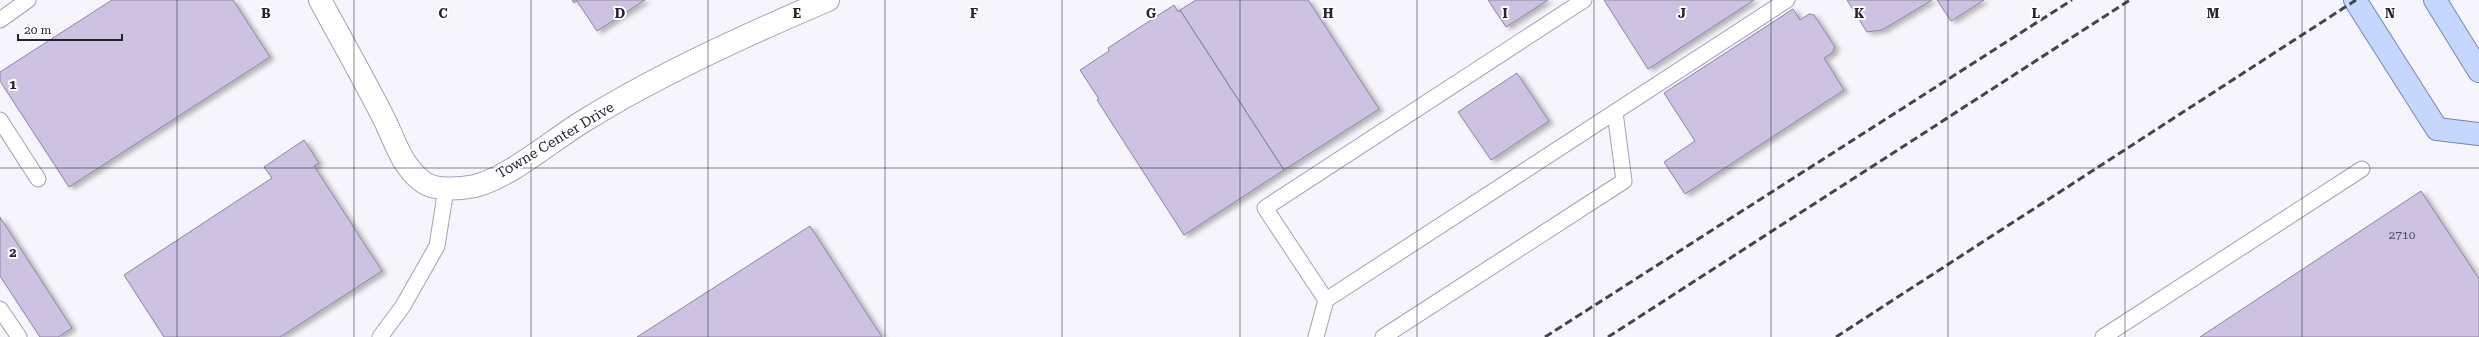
<svg xmlns="http://www.w3.org/2000/svg" width="2479" height="337" font-family="'Roboto Serif',serif">
<defs>
<filter id="shadow"><feDropShadow dx="4.5" dy="2.5" stdDeviation="2" flood-color="#0004"/></filter>
</defs>
<rect width="100%" height="100%" fill="#f5f5fb"/>
<path fill="#cec2e3" stroke="#8e859f" filter="url(#shadow)" d="M 112,0 L 233,0 L 270,57 L 69,187 L 0,81 L 0,72 Z
M 572,0 L 645,0 L 597,31 L 577,1 L 574,3 Z
M 1196,0 L 1308,0 L 1379,109 L 1284,170 L 1180,10 Z
M 1488,0 L 1548,0 L 1506,27 Z
M 1604,0 L 1754,0 L 1648,69 Z
M 1847,0 L 1932,0 L 1882,30 L 1867,32 Z
M 1937,0 L 1984,0 L 1951,21 Z
M 1174,5 L 1178,12 L 1180,10 L 1284,170 L 1184,235 L 1097,100 L 1099,99 L 1080,70 L 1109,51 L 1108,48 Z
M 1793,9 L 1800,20 L 1809,14 L 1814,15 L 1835,47 L 1832,53 L 1824,58 L 1844,90 L 1685,194 L 1664,162 L 1695,141 L 1664,93 Z
M 1517,73 L 1549,121 L 1491,160 L 1458,112 Z
M 304,140 L 319,163 L 314,166 L 382,271 L 280,337 L 164,337 L 124,275 L 272,178 L 264,167 Z
M 2421,191 L 2479,279 L 2479,337 L 2200,337 Z
M 0,217 L 72,328 L 58,337 L 40,337 L 0,276 Z
M 810,226 L 882,337 L 637,337 Z"/>
<g fill="none" stroke-linecap="round" stroke-linejoin="round">
<g stroke="#a0a1bd" stroke-width="17">
<path id="lane" d="M 1584,0 L 1265,208 L 1326,300 L 1787,0
M 0,20 L 28,0
M 0,120 L 38,179
M 0,309 L 19,337
M 380,337 L 403,306 L 437,246 L 446,189
M 1316,337 L 1326,300
M 1383,337 L 1624,181 L 1615,112
M 2103,337 L 2362,169"/>
</g>
<g stroke="#a0a1bd" stroke-width="24">
<path id="street" d="M 320,0 C 340,37 361,74 380,111 C 394,136 399,164 423,182 C 435,191 460,189 475,186 C 515,175 555,137 592,116 C 664,72 750,33 828,0"/>
</g>
<g stroke="#7487b6" stroke-width="24">
<path id="primary" d="M 2355,0 L 2437,129 L 2479,134
M 2435,0 L 2479,71"/>
</g>
<use href="#lane" stroke="#fff" stroke-width="15"/>
<use href="#street" stroke="#fff" stroke-width="22"/>
<use href="#primary" stroke="#c5d7fe" stroke-width="22"/>
<path stroke="#44444e" stroke-width="3" stroke-dasharray="8 4" stroke-linecap="butt" d="M 1545,337 L 2072,0
M 1608,337 L 2130,0
M 1836,337 L 2356,0"/>
</g>
<path fill="none" stroke="#24242f" stroke-width="1" stroke-opacity="0.55" d="M 177,0 L 177,337M 354,0 L 354,337M 531,0 L 531,337M 708,0 L 708,337M 885,0 L 885,337M 1062,0 L 1062,337M 1240,0 L 1240,337M 1417,0 L 1417,337M 1594,0 L 1594,337M 1771,0 L 1771,337M 1948,0 L 1948,337M 2125,0 L 2125,337M 2302,0 L 2302,337M 0,168 L 2479,168"/>
<g text-anchor="middle" dominant-baseline="central" stroke-width="4" stroke-linejoin="round" paint-order="stroke">
<g font-size="12" fill="#4e4c5c">
<text x="2402" y="235">2710</text>
</g>
<g font-size="14" fill="#24242f" stroke="#fff">
<text transform="translate(555 140) rotate(-31)">Towne Center Drive</text>
</g>
</g>
<g font-size="13" text-anchor="middle" font-weight="bold" fill="#24242f" stroke="#fff" stroke-width="4" stroke-linejoin="round" paint-order="stroke">
<text x="266" y="18">B</text>
<text x="443" y="18">C</text>
<text x="620" y="18">D</text>
<text x="797" y="18">E</text>
<text x="974" y="18">F</text>
<text x="1151" y="18">G</text>
<text x="1328" y="18">H</text>
<text x="1505" y="18">I</text>
<text x="1682" y="18">J</text>
<text x="1859" y="18">K</text>
<text x="2036" y="18">L</text>
<text x="2213" y="18">M</text>
<text x="2390" y="18">N</text>
<text x="13" y="89">1</text>
<text x="13" y="257">2</text>
</g>
<path d="M18 34v6h104v-6" fill="none" stroke="#24242f" stroke-width="2"/>
<text x="24" y="34" font-size="12" fill="#24242f" stroke="#ffffff" stroke-width="3" paint-order="stroke">20 m</text>
</svg>
